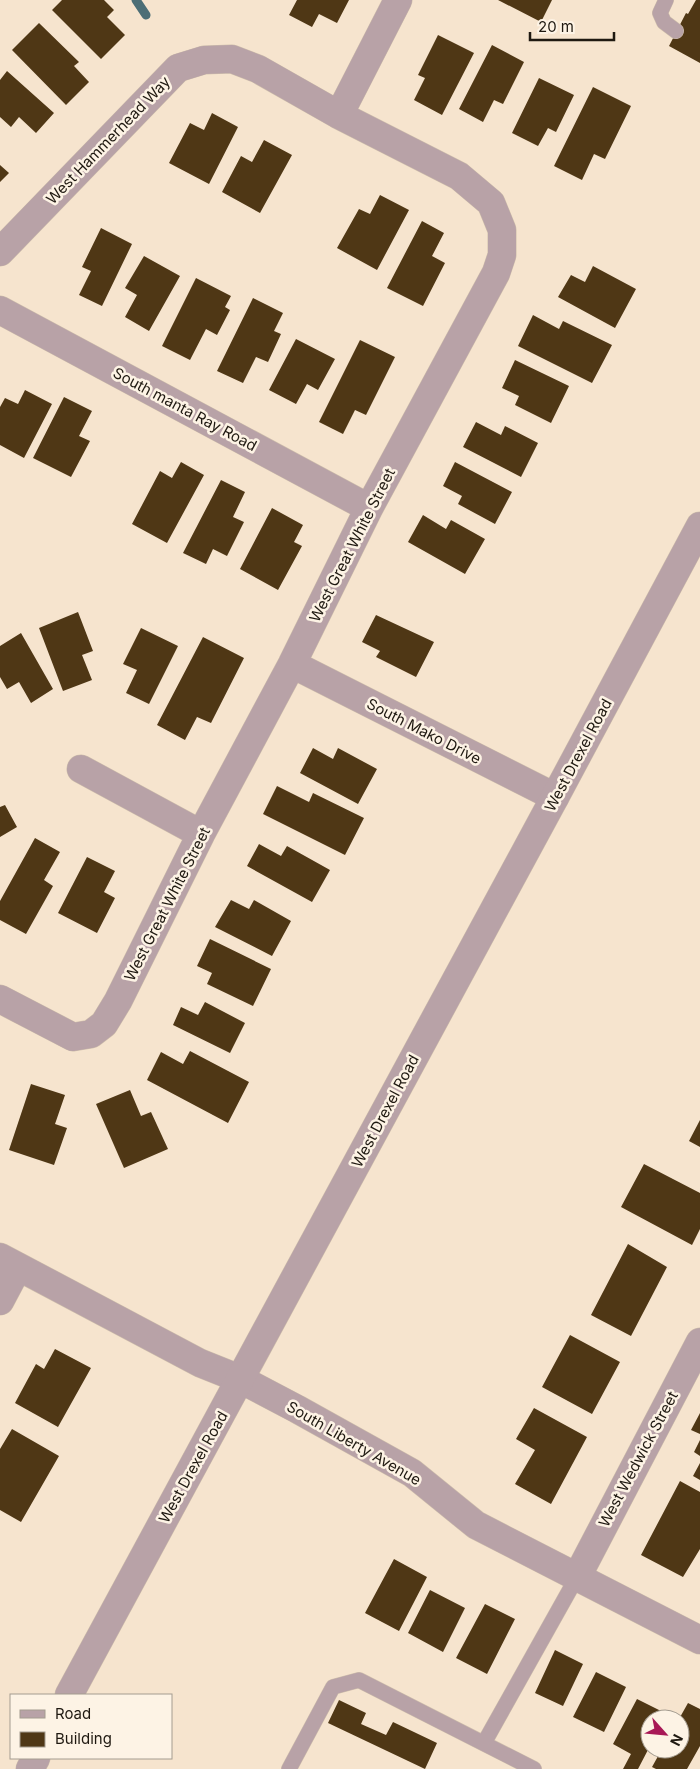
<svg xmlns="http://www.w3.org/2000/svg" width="700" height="1769" font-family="Inter,sans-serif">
<rect width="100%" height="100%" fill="#f6e4ce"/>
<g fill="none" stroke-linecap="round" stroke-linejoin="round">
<path stroke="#4c6e76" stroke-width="9" d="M 136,0 L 146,15"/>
</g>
<path fill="#4f3715" d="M 62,0 L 104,0 L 114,10 L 107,17 L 125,35 L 101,59 L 52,10 Z
M 297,0 L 349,0 L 337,23 L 319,14 L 312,27 L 289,15 Z
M 498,0 L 552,0 L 541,22 Z
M 696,0 L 700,0 L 700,63 L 669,46 L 686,13 L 688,14 Z
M 39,23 L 79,62 L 74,66 L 89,82 L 66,105 L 12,50 Z
M 438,35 L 474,53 L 442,115 L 414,100 L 425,78 L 418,75 Z
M 492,45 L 524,62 L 503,104 L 494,100 L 483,122 L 459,109 Z
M 7,71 L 54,113 L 36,133 L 19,117 L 11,127 L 0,117 L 0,80 Z
M 539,78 L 574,95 L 556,132 L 548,128 L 538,146 L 512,133 Z
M 593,87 L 631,106 L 605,159 L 594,154 L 582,180 L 554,166 Z
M 212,113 L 238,127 L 209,184 L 169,163 L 190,123 L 204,130 Z
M 264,140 L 292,155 L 260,213 L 222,192 L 241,156 L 252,162 Z
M 0,165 L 9,173 L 0,182 Z
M 380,195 L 409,210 L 377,270 L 337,248 L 359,209 L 370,214 Z
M 422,221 L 444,233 L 432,256 L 445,263 L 423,306 L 387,288 Z
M 101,228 L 132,244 L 102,306 L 79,295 L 91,271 L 82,267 Z
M 144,256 L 180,276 L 149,331 L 125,317 L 137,295 L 125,288 Z
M 593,266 L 636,289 L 615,328 L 558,297 L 571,275 L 585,282 Z
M 196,278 L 231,296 L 225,307 L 230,310 L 217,335 L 206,329 L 190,360 L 162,346 Z
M 253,298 L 283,313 L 274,331 L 281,334 L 268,362 L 256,357 L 243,383 L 217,371 Z
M 533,315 L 559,329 L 563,321 L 612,345 L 592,383 L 518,346 Z
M 296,339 L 335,359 L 318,390 L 307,384 L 296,404 L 269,390 Z
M 360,340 L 395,357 L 366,415 L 355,410 L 343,434 L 319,422 Z
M 515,360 L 569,386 L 551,423 L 515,405 L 519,396 L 502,388 Z
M 25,390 L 52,404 L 24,458 L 0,445 L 0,407 L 5,398 L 18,404 Z
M 64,397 L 92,411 L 79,436 L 90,441 L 71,477 L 33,458 Z
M 476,422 L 501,435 L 505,426 L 538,443 L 521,477 L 463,447 Z
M 181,462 L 204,475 L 167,543 L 132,524 L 160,471 L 172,478 Z
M 455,462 L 512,492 L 495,524 L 458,504 L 462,496 L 443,486 Z
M 221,480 L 245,492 L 233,517 L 244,522 L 227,556 L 213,549 L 206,564 L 183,553 Z
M 272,508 L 303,525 L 294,542 L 302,546 L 278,590 L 240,569 Z
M 423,515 L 446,529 L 451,520 L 485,539 L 465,574 L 408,542 Z
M 78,612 L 93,651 L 82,655 L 92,680 L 63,691 L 39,628 Z
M 376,615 L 434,642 L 416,677 L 376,657 L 380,651 L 362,642 Z
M 141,628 L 178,646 L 149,704 L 126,693 L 137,670 L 123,664 Z
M 21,633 L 53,689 L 31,703 L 19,682 L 7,689 L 0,677 L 0,646 Z
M 203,637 L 244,658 L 211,723 L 197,717 L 185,740 L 157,725 Z
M 313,748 L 333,759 L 338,748 L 377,769 L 358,804 L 300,773 Z
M 277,786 L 309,802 L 313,793 L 364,818 L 345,855 L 263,814 Z
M 5,805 L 17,827 L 0,837 L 0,807 Z
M 35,838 L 60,852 L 44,880 L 53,886 L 26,934 L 0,920 L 0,901 Z
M 259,844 L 281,856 L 287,846 L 330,870 L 312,902 L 247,866 Z
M 87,857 L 115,871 L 104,892 L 115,898 L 97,933 L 58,913 Z
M 231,900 L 249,909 L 254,900 L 291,921 L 272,956 L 215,927 Z
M 210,939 L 271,969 L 253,1006 L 207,984 L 212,973 L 197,966 Z
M 205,1002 L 245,1023 L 230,1053 L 173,1025 L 181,1007 L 198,1015 Z
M 190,1051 L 249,1082 L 228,1123 L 147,1080 L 161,1052 L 183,1064 Z
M 31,1084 L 65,1095 L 55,1124 L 67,1128 L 54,1165 L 9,1150 Z
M 130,1090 L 141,1116 L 151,1112 L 168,1149 L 124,1168 L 96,1104 Z
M 700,1120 L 700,1147 L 689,1141 Z
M 644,1164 L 700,1193 L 700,1229 L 692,1245 L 621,1207 Z
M 628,1244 L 667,1267 L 631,1336 L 591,1315 Z
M 570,1335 L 620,1362 L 592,1414 L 542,1387 Z
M 55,1349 L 91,1368 L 58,1427 L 15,1403 L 36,1364 L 44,1369 Z
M 534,1408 L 587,1437 L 551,1504 L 515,1484 L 535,1450 L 516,1439 Z
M 700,1413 L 700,1434 L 691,1430 Z
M 12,1429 L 59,1456 L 21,1522 L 0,1510 L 0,1449 Z
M 700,1440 L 700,1456 L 694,1452 Z
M 700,1463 L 700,1480 L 693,1476 Z
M 680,1481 L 700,1492 L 700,1549 L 683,1577 L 641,1555 Z
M 394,1559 L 427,1577 L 399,1631 L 365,1613 Z
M 430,1590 L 465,1608 L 443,1652 L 408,1633 Z
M 485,1604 L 515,1619 L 487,1674 L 456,1658 Z
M 555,1650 L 583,1664 L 563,1706 L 535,1693 Z
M 596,1672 L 626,1687 L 604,1732 L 573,1717 Z
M 637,1699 L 667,1714 L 665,1719 L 650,1719 L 650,1746 L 638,1769 L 623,1769 L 631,1754 L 613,1744 Z
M 339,1700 L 366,1713 L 361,1724 L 386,1735 L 393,1722 L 437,1743 L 425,1769 L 328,1723 Z
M 688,1703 L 700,1709 L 700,1746 L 687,1769 L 656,1769 L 652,1767 L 662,1749 L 680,1749 L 679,1719 Z"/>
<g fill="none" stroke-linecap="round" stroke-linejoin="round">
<g stroke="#cfbfac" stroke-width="16">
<path id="service" d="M 666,0 L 660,13 L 664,22 L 676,31
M 484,1743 L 577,1577
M 289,1769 L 333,1687 L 359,1680 L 534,1769"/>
</g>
<g stroke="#cfbfac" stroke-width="29">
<path id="minor" d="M 339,115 L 398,0
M 0,252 L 178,68 L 204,60 L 232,59 L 258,69 L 339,115 L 459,176 L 491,203 L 502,230 L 502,255 L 496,273 L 369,508 L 292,664 L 201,834 L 118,1001 L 104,1024 L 91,1034 L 73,1037 L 0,999
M 0,310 L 369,508
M 292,664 L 555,797
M 81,769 L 201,834
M 0,1257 L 200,1363 L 240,1379 L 297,1409 L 412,1473 L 476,1525 L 700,1640
M 0,1301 L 18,1267
M 577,1577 L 700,1342"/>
</g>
<g stroke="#cfbfac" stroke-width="29">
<path id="tertiary" d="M 69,1695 L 555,797 L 700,526
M 30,1769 L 36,1758"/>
</g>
<use href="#service" stroke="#b8a2a7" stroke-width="15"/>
<use href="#minor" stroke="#b8a2a7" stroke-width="28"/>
<use href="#tertiary" stroke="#b8a2a7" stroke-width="28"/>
</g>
<g text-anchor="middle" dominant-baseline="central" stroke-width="5" stroke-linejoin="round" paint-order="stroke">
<g font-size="15" fill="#1f1911" stroke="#fdf3e5">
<text transform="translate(108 140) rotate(-46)">West Hammerhead Way</text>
<text transform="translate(185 409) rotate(28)">South manta Ray Road</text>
<text transform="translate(352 545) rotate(-63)">West Great White Street</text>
<text transform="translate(424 731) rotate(27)">South Mako Drive</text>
<text transform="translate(578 755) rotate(-62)">West Drexel Road</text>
<text transform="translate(167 904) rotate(-63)">West Great White Street</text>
<text transform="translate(385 1111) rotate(-62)">West Drexel Road</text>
<text transform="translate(354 1443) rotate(30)">South Liberty Avenue</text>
<text transform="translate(638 1459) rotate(-62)">West Wedwick Street</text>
<text transform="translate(193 1467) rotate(-61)">West Drexel Road</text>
</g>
</g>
<rect x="10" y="1694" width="162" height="65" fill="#fdf3e5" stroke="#a49c90"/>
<rect x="20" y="1710" width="25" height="8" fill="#b8a2a7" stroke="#a49c90"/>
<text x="55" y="1719" font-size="15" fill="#1f1911">Road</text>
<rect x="20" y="1732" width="25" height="15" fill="#4f3715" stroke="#a49c90"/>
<text x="55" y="1744" font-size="15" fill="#1f1911">Building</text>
<g transform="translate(665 1734) rotate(117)"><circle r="24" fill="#fdf3e5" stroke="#a49c90"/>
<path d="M0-4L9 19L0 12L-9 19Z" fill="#a81856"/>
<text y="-8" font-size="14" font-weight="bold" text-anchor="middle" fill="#1f1911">N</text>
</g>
<path d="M530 32v8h84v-8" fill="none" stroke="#1f1911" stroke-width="2.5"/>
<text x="538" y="32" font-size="15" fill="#1f1911" stroke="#fdf3e5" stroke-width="4" paint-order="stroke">20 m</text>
</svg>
